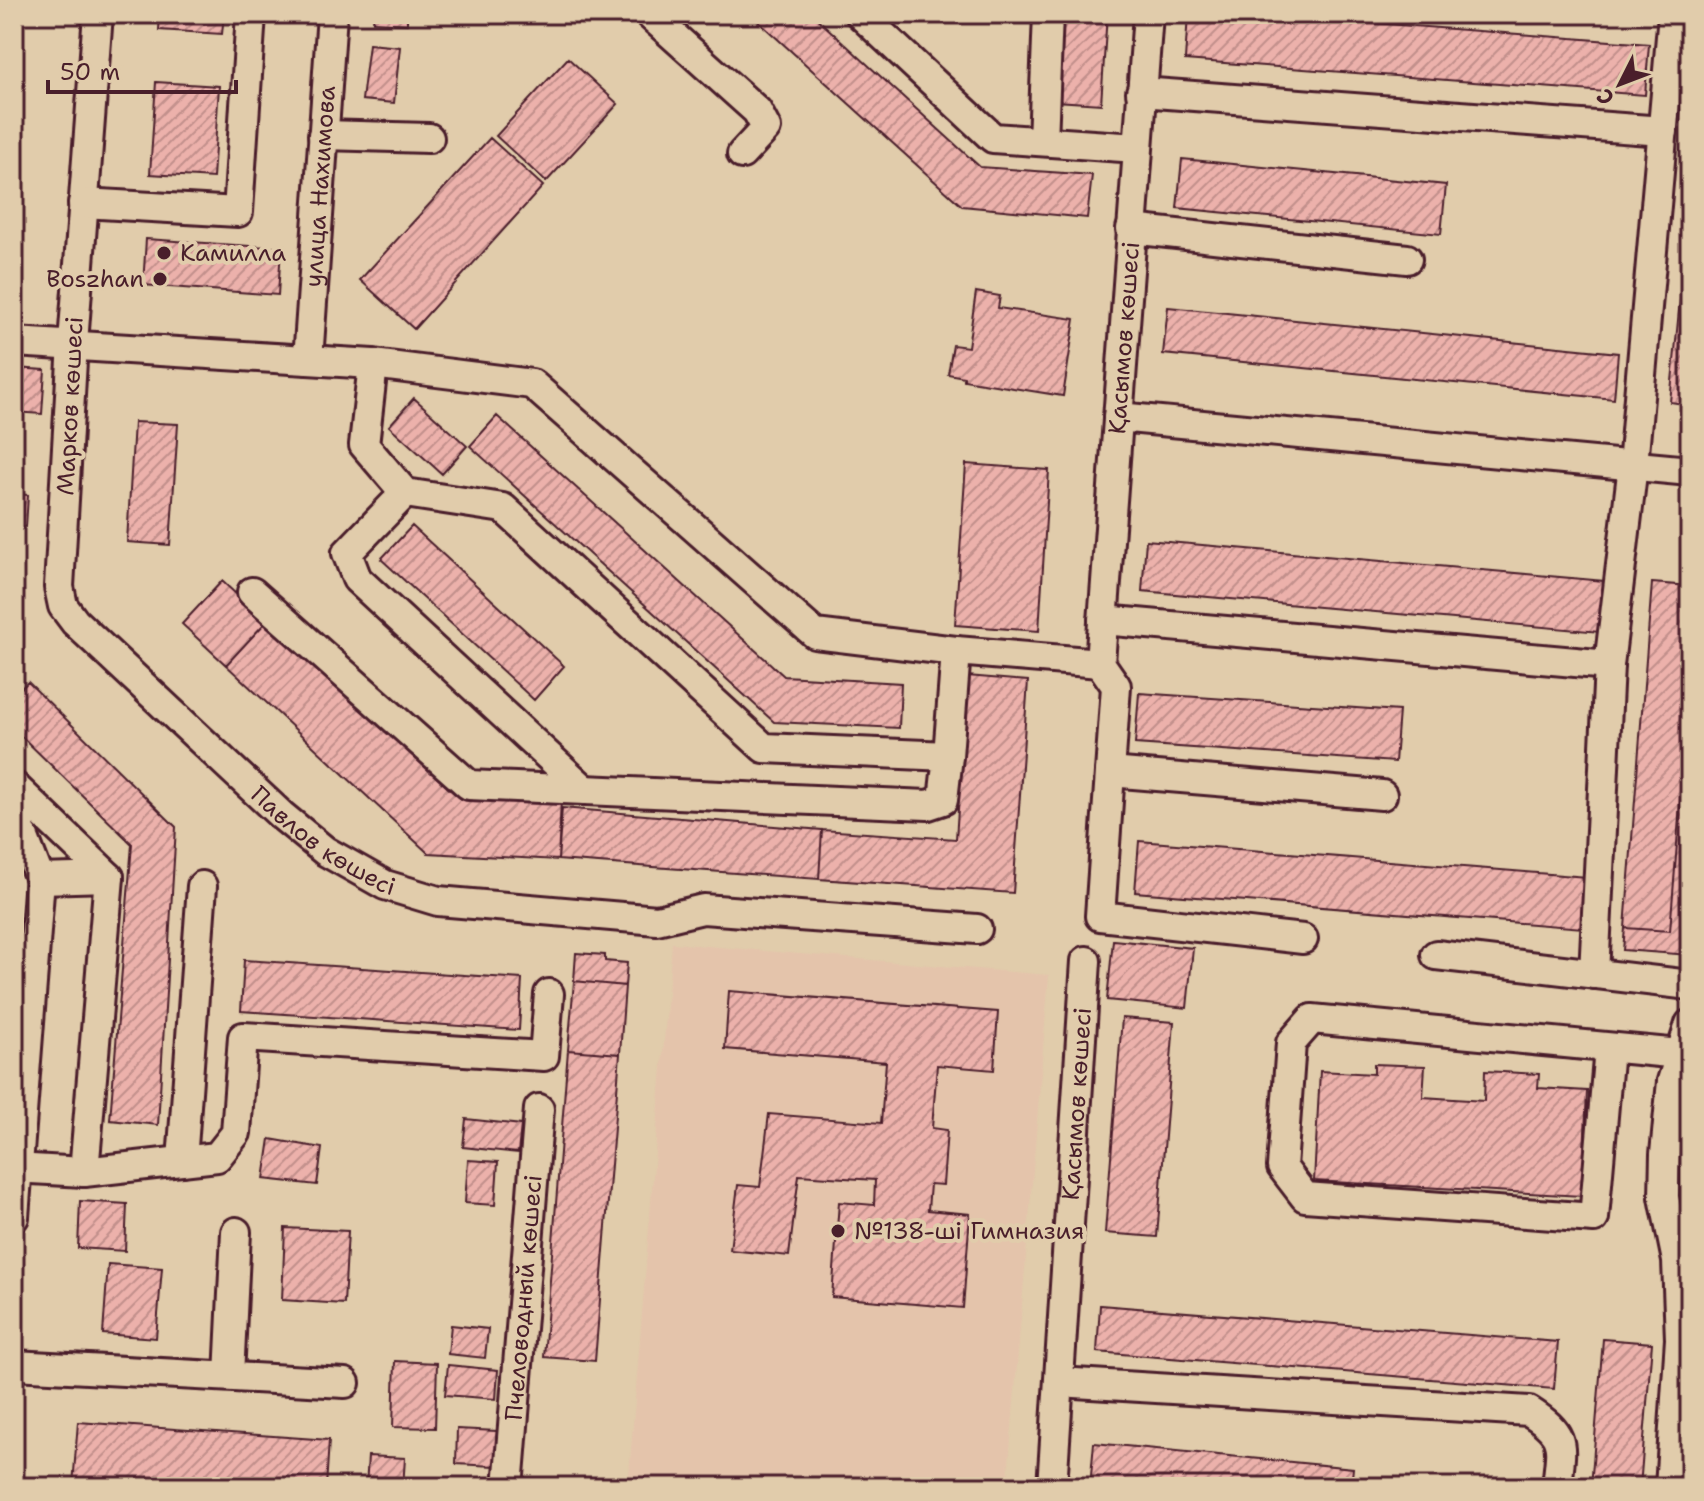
<svg xmlns="http://www.w3.org/2000/svg" width="1704" height="1501" font-family="'Shantell Sans',sans-serif">
<defs>
<pattern id="building-hatch" width="6" height="6" patternUnits="userSpaceOnUse" patternTransform="scale(2)"><rect width="6" height="6" fill="#ecb1ab"/><path d="M-1 1l2-2M0 6l6-6M5 7l2-2" fill="none" stroke="#c18f8b"/></pattern>
</defs>
<rect width="100%" height="100%" fill="#e1ccab"/>
<filter id="ink" filterUnits="userSpaceOnUse"><feTurbulence type="fractalNoise" baseFrequency=".0125" numOctaves="2"/><feDisplacementMap in="SourceGraphic" scale="16" xChannelSelector="R" yChannelSelector="G"/><feConvolveMatrix kernelMatrix="1 2 1 2 8 2 1 2 1" color-interpolation-filters="sRGB"/></filter>
<g filter="url(#ink)">
<path fill="#e4c4ab" d="M 672,943 L 1049,975 L 1007,1487 L 628,1487 Z"/>
<path fill="url(#building-hatch)" stroke="#4a1f2b" stroke-width="2" d="M 160,14 L 224,14 L 222,34 L 159,30 Z
M 374,14 L 407,14 L 407,24 L 373,22 Z
M 750,14 L 812,14 L 980,167 L 1092,175 L 1087,218 L 962,206 Z
M 1062,14 L 1107,14 L 1101,104 L 1056,101 Z
M 1188,14 L 1256,14 L 1649,44 L 1645,95 L 1185,60 Z
M 369,44 L 400,47 L 394,103 L 362,100 Z
M 568,58 L 618,104 L 546,182 L 496,136 Z
M 156,82 L 219,86 L 213,178 L 150,174 Z
M 490,138 L 543,186 L 414,329 L 360,280 Z
M 14,156 L 22,156 L 14,264 Z
M 1182,159 L 1446,185 L 1441,234 L 1177,208 Z
M 1690,198 L 1690,405 L 1670,402 Z
M 146,239 L 281,248 L 278,295 L 143,285 Z
M 976,292 L 1000,296 L 998,308 L 1075,319 L 1063,396 L 964,380 L 964,377 L 948,374 L 953,345 L 968,347 Z
M 1168,307 L 1618,353 L 1614,399 L 1163,354 Z
M 14,368 L 45,370 L 42,414 L 14,412 Z
M 414,398 L 467,446 L 442,474 L 389,426 Z
M 497,416 L 784,676 L 901,683 L 899,728 L 774,722 L 470,446 Z
M 134,422 L 178,424 L 170,545 L 127,542 Z
M 966,464 L 1049,470 L 1039,631 L 955,625 Z
M 14,494 L 28,495 L 26,527 L 14,526 Z
M 412,526 L 564,666 L 534,700 L 381,559 Z
M 1146,540 L 1604,581 L 1600,632 L 1142,591 Z
M 222,581 L 266,622 L 226,665 L 182,624 Z
M 1652,583 L 1690,586 L 1690,681 L 1670,931 L 1625,928 Z
M 266,622 L 454,793 L 561,800 L 558,860 L 428,853 L 226,665 Z
M 967,676 L 1028,681 L 1013,893 L 819,879 L 822,830 L 956,839 Z
M 1690,681 L 1690,955 L 1623,950 L 1625,928 L 1670,931 Z
M 28,682 L 176,827 L 158,1125 L 110,1120 L 132,844 L 14,729 L 14,691 L 16,693 Z
M 1139,693 L 1399,711 L 1395,762 L 1135,744 Z
M 562,808 L 822,830 L 819,879 L 558,860 Z
M 1139,841 L 1587,877 L 1583,928 L 1135,892 Z
M 1113,940 L 1193,948 L 1187,1008 L 1107,1000 Z
M 576,953 L 605,955 L 605,961 L 627,963 L 625,986 L 574,981 Z
M 244,960 L 522,979 L 519,1030 L 241,1011 Z
M 574,981 L 625,986 L 620,1054 L 568,1050 Z
M 729,991 L 998,1012 L 994,1070 L 937,1065 L 932,1128 L 947,1130 L 943,1185 L 930,1184 L 928,1210 L 970,1214 L 963,1308 L 832,1297 L 839,1202 L 874,1205 L 875,1180 L 799,1175 L 789,1256 L 730,1250 L 738,1185 L 760,1187 L 769,1114 L 881,1123 L 886,1062 L 725,1049 Z
M 1122,1018 L 1174,1022 L 1157,1237 L 1105,1233 Z
M 568,1050 L 620,1054 L 595,1361 L 544,1357 Z
M 1374,1064 L 1425,1066 L 1423,1097 L 1484,1101 L 1485,1071 L 1539,1074 L 1538,1088 L 1587,1091 L 1582,1196 L 1314,1181 L 1320,1071 L 1374,1074 Z
M 466,1119 L 521,1125 L 518,1153 L 463,1147 Z
M 270,1139 L 322,1148 L 317,1185 L 264,1179 Z
M 468,1160 L 498,1162 L 495,1205 L 465,1203 Z
M 80,1201 L 127,1204 L 125,1251 L 78,1248 Z
M 285,1228 L 348,1231 L 344,1304 L 282,1300 Z
M 108,1264 L 162,1268 L 156,1338 L 103,1334 Z
M 1100,1305 L 1558,1342 L 1554,1389 L 1097,1352 Z
M 451,1325 L 488,1329 L 485,1358 L 448,1354 Z
M 1603,1339 L 1652,1343 L 1640,1487 L 1591,1487 Z
M 395,1361 L 437,1363 L 435,1428 L 393,1427 Z
M 448,1365 L 498,1370 L 496,1399 L 445,1395 Z
M 78,1422 L 329,1440 L 326,1487 L 104,1487 L 73,1485 Z
M 457,1429 L 497,1431 L 495,1466 L 456,1464 Z
M 1094,1443 L 1353,1468 L 1351,1487 L 1090,1487 Z
M 368,1456 L 405,1458 L 403,1487 L 408,1487 L 366,1487 Z"/>
<g fill="none" stroke-linecap="round" stroke-linejoin="round">
<g stroke="#4a1f2b" stroke-width="34">
<g id="minor">
<path id="s1" d="M 98,14 L 73,343 L 59,587 L 63,606 L 75,622 L 281,815 L 325,851 L 385,885 L 438,901 L 657,920 L 703,909 L 977,929"/>
<path d="M 649,14 L 757,111 L 766,128 L 742,154"/>
<path d="M 860,14 L 993,138 L 1137,148"/>
<path d="M 1141,92 L 1663,131"/>
<path d="M 323,135 L 429,138"/>
<path d="M 1043,141 L 1048,14"/>
<path d="M 83,203 L 238,212 L 251,14"/>
<path d="M 1131,229 L 1407,259"/>
<path d="M 14,342 L 373,364 L 532,384 L 815,634 L 956,651 L 1100,663"/>
<path id="s2" d="M 308,360 L 332,14"/>
<path d="M 1118,417 L 1690,471"/>
<path d="M 405,493 L 347,553 L 357,579 L 585,790"/>
<path d="M 252,592 L 469,785 L 928,805 L 943,800 L 948,756 L 764,748 L 503,508 L 405,493 L 364,445 L 373,364"/>
<path d="M 1103,620 L 1609,665"/>
<path id="s3" d="M 1100,663 L 1148,14"/>
<path d="M 1100,663 L 1116,686 L 1100,916 L 1303,939"/>
<path d="M 948,756 L 956,651"/>
<path d="M 1110,772 L 1382,795"/>
<path d="M 14,786 L 109,877 L 84,1172 L 14,1168"/>
<path d="M 14,812 L 40,879 L 109,877"/>
<path d="M 1436,955 L 1690,985"/>
<path d="M 1594,974 L 1609,665 L 1633,465 L 1673,14"/>
<path d="M 1609,1048 L 1594,1218 L 1305,1197 L 1282,1167 L 1291,1043 L 1312,1019 L 1680,1054"/>
<path d="M 182,1161 L 202,886"/>
<path d="M 84,1172 L 217,1157 L 236,1133 L 243,1037 L 544,1056 L 549,994"/>
<path d="M 14,1217 L 40,879"/>
<path d="M 14,1365 L 345,1383"/>
<path d="M 229,1376 L 236,1232"/>
<path d="M 1059,1382 L 1529,1411 C 1568,1436 1561,1445 1557,1487"/>
<path id="s4" d="M 508,1487 L 539,1109"/>
<path id="s5" d="M 1052,1487 L 1086,961"/>
<path d="M 1670,1487 L 1680,1339 L 1677,1261 L 1664,1197 L 1665,1154 L 1672,1081 L 1690,1024"/>
</g>
</g>
<use href="#minor" stroke="#e1ccab" stroke-width="28"/>
</g>
</g>
<g fill="#4a1f2b" stroke="#e1ccab" stroke-width="3">
<circle cx="164" cy="253" r="8"/>
<circle cx="160" cy="279" r="8"/>
<circle cx="838" cy="1231" r="8"/>
</g>
<g text-anchor="middle" dominant-baseline="central" stroke-width="8" stroke-linejoin="round" paint-order="stroke">
<g font-size="24" fill="#4a1f2b" stroke="#e1ccab">
<text stroke="none"><textPath href="#s2" startOffset="174">улица Нахимова</textPath></text>
<text stroke="none"><textPath href="#s3" startOffset="326">Қасымов көшесі</textPath></text>
<text transform="translate(70 406) rotate(-87)">Марков көшесі</text>
<text stroke="none"><textPath href="#s1" startOffset="946">Павлов көшесі</textPath></text>
<text stroke="none"><textPath href="#s5" startOffset="384">Қасымов көшесі</textPath></text>
<text stroke="none"><textPath href="#s4" startOffset="190">Пчеловодный көшесі</textPath></text>
</g>
<g font-size="24" fill="#4a1f2b" stroke="#e1ccab" text-anchor="start">
<text x="180" y="253">Камилла</text>
<text x="144" y="279" text-anchor="end">Boszhan</text>
<text x="854" y="1231">№138-ші Гимназия</text>
</g>
</g>
<rect width="1704" height="1501" fill="none" stroke="#e1ccab" stroke-width="48"/>
<rect x="24" y="24" width="1656" height="1453" fill="none" stroke="#4a1f2b" stroke-width="3" filter="url(#ink)"/>
<g transform="translate(1620 84) rotate(228)" stroke="#e1ccab" stroke-width="6" paint-order="stroke">
<path d="M0-6L14 30L0 20L-14 30Z" fill="#4a1f2b"/>
<text y="-12" font-size="22" font-weight="bold" text-anchor="middle" fill="#4a1f2b">С</text>
</g>
<path d="M48 80v12h188v-12" fill="none" stroke="#4a1f2b" stroke-width="4"/>
<text x="60" y="80" font-size="24" fill="#4a1f2b" stroke="#e1ccab" stroke-width="6" paint-order="stroke">50 m</text>
</svg>
